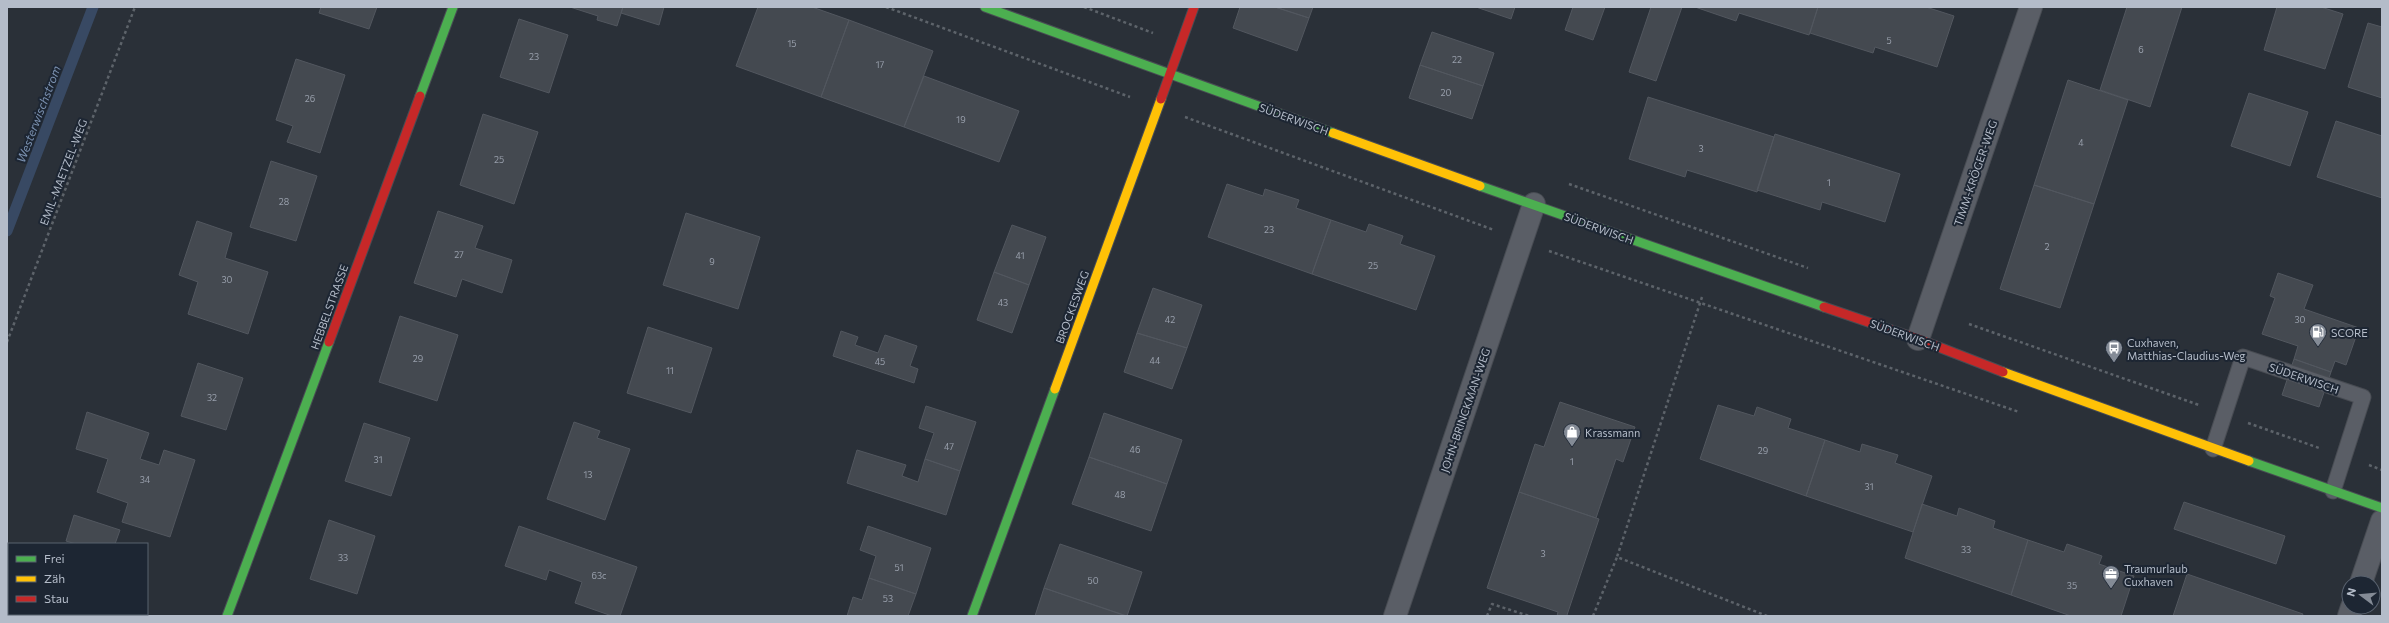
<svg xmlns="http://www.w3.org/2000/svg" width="2389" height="623" font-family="Commissioner,sans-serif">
<rect width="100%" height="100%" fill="#2a3038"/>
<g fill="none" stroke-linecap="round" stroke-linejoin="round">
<path stroke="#384963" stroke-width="11" d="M 7,231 L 93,7"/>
</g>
<path fill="#444950" stroke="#52575f" d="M 321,7 L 377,7 L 369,29 L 319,13 Z
M 570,7 L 623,7 L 617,26 L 597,20 L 598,16 Z
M 623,7 L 664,7 L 659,25 L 621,13 Z
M 758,7 L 812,7 L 849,20 L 821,97 L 736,66 Z
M 1240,7 L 1275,7 L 1309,18 L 1297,51 L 1233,28 Z
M 1275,7 L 1313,7 L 1309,18 Z
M 1476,7 L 1515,7 L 1511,19 Z
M 1573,7 L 1605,7 L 1593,40 L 1565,30 Z
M 1651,7 L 1682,7 L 1656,81 L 1629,72 Z
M 1695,7 L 1818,7 L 1809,35 L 1739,13 L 1736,21 Z
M 1818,7 L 1926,7 L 1954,16 L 1937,67 L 1875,47 L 1873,53 L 1810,33 Z
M 2127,7 L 2182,7 L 2150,107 L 2100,90 Z
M 2277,7 L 2321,7 L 2343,14 L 2325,69 L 2264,50 Z
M 519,19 L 568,35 L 549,93 L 500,77 Z
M 849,20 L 933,51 L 904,127 L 821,97 Z
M 2368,23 L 2382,27 L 2382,98 L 2348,87 Z
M 1432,32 L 1494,53 L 1483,86 L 1420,65 Z
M 296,59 L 345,75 L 320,153 L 287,142 L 293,126 L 276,120 Z
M 1420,65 L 1483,86 L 1472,119 L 1409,98 Z
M 924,76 L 1019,111 L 999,162 L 904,127 Z
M 2068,80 L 2128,100 L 2094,204 L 2034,185 Z
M 2249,93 L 2308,112 L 2290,166 L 2231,146 Z
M 1648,97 L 1774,137 L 1757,192 L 1687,170 L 1685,177 L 1629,159 Z
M 483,114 L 538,132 L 514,204 L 460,185 Z
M 2336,121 L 2382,136 L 2382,198 L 2317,177 Z
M 1775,134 L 1900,174 L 1885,222 L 1822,202 L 1820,210 L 1757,190 Z
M 271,161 L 317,176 L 296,241 L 250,227 Z
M 1227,184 L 1263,196 L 1265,189 L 1299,200 L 1296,208 L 1331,220 L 1312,274 L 1208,237 Z
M 2034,185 L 2094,204 L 2060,308 L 2000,289 Z
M 438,211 L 483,226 L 475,248 L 512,260 L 502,293 L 462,279 L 456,297 L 414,283 Z
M 686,213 L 760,237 L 738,309 L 663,285 Z
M 1331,220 L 1366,232 L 1369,224 L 1403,236 L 1400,244 L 1435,256 L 1416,310 L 1312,274 Z
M 197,221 L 232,233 L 225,258 L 268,272 L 248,334 L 188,314 L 198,282 L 179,275 Z
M 1012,225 L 1046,237 L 1029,285 L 994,272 Z
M 994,272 L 1029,285 L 1012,333 L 977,320 Z
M 2278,273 L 2313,285 L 2304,309 L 2359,328 L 2346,365 L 2335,361 L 2331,372 L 2294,359 L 2298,346 L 2262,334 L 2275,298 L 2270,296 Z
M 1153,288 L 1202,305 L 1187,348 L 1137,333 Z
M 400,316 L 458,335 L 437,401 L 379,382 Z
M 648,327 L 712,348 L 691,413 L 627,393 Z
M 841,331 L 858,337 L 855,345 L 878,353 L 885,335 L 917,346 L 910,366 L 918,369 L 914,383 L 833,356 Z
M 1137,333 L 1187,348 L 1172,389 L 1124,372 Z
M 2294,359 L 2331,372 L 2319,407 L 2282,395 Z
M 198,363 L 243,378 L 226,430 L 181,416 Z
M 1560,402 L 1635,427 L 1623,462 L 1616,459 L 1596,518 L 1519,492 L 1535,444 L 1544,447 Z
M 1718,405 L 1754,416 L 1757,407 L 1791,419 L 1788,428 L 1825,440 L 1806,496 L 1700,459 Z
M 926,406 L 976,422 L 960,471 L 925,459 L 934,433 L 919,428 Z
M 87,412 L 149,433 L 140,459 L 159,465 L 164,450 L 195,460 L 170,537 L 122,522 L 128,503 L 97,492 L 108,459 L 76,449 Z
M 1104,413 L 1182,440 L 1167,484 L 1089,457 Z
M 574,422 L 600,431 L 597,438 L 630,449 L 605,520 L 547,499 Z
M 364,423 L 410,438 L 391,496 L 345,481 Z
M 1825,440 L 1860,452 L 1862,444 L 1898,455 L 1895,463 L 1932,476 L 1913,532 L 1806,496 Z
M 857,450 L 906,465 L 902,476 L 918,482 L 925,459 L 960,471 L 946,515 L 847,483 Z
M 1089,457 L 1167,484 L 1151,531 L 1072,504 Z
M 1519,492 L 1599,519 L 1567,615 L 1570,616 L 1557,616 L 1558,612 L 1487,588 Z
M 2184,502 L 2285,536 L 2276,564 L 2174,529 Z
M 1922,504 L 1957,516 L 1959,508 L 1995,521 L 1993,528 L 2028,540 L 2011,595 L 1905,558 Z
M 74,515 L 120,530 L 115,544 L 76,544 L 66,541 Z
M 329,520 L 375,536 L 357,594 L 310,579 Z
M 519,526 L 637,567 L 620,616 L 612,616 L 575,603 L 582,582 L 549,570 L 546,580 L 505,566 Z
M 868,526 L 931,548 L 916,594 L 869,578 L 876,556 L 860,550 Z
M 2028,540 L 2064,552 L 2067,544 L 2102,556 L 2099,564 L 2134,576 L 2121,616 L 2071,616 L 2011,595 Z
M 1060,544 L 1142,572 L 1127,616 L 1044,588 Z
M 2187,574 L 2303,614 L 2302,616 L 2173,616 Z
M 869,578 L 916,594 L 908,616 L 847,616 L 853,597 L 862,600 Z
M 1044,588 L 1126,616 L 1035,616 Z
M 15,614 L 35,614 L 41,616 L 14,616 Z
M 91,614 L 130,614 L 129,616 L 97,616 Z"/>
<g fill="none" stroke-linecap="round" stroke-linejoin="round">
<g stroke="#484c53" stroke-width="17">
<path id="lane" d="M 2213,449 L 2243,357 L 2363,397 L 2333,491"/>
</g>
<g stroke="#484c53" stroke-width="24">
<path id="street" d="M 1918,339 L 2031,7
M 2361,583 L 2382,521
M 1395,616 L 1534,204
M 2349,616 L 2352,607"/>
</g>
<g stroke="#484c53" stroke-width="11">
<path id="fast" d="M 985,7 L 1333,133
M 420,96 L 453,7
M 1480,186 L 1824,307
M 2249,461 L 2382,508
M 227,616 L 329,342
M 972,616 L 1055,389"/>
</g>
<g stroke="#484c53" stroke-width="11">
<path id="slow" d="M 1333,133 L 1480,186
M 2003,372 L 2249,461
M 1055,389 L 1161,99"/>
</g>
<g stroke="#484c53" stroke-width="11">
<path id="jam" d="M 1161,99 L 1194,7
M 1824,307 L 1918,339 L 2003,372
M 329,342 L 420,96"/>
</g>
<path stroke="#5d636a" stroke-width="2.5" stroke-dasharray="3 3" stroke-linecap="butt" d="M 886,7 L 1130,97
M 1084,7 L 1153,33
M 1185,117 L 1494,230
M 1569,184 L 1808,268
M 1549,251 L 2019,412
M 1702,297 L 1617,557 L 1767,616
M 1969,324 L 2199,405
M 7,342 L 135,7
M 2248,423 L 2319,448
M 2369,465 L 2382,470
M 1487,616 L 1492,604 L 1529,616
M 1593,616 L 1617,557"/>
<use href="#lane" stroke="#5a5e66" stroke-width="15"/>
<use href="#street" stroke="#5a5e66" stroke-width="22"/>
<use href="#fast" stroke="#4caf50" stroke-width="9"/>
<use href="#slow" stroke="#ffc107" stroke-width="9"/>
<use href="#jam" stroke="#c62828" stroke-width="9"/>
</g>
<defs>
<g id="fuel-pin" transform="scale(0.9)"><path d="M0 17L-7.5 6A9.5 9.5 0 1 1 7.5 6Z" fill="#848b96" stroke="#1d2633"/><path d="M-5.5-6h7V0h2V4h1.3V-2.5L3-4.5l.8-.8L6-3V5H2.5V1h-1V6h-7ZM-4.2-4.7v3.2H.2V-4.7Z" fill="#fff"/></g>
<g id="bus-pin" transform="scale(0.9)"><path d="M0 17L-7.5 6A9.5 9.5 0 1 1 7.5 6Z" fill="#848b96" stroke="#1d2633"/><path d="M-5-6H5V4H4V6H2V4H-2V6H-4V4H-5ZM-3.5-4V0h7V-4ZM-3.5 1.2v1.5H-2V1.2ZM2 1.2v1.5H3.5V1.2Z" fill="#fff"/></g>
<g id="shop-pin" transform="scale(0.9)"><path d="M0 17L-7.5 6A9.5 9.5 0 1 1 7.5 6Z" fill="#848b96" stroke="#1d2633"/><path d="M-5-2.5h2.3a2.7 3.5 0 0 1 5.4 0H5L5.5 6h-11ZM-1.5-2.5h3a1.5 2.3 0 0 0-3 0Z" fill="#fff"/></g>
<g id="office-pin" transform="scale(0.9)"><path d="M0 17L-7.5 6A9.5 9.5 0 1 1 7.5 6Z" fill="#848b96" stroke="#1d2633"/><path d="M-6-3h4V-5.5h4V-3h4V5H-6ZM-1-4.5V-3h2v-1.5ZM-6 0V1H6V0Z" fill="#fff"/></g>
</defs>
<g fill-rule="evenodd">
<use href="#fuel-pin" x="2318" y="332"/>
<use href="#bus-pin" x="2114" y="348"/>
<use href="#shop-pin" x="1572" y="432"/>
<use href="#office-pin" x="2111" y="574"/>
</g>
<g text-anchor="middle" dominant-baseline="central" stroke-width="4" stroke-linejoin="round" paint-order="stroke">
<g font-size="9" fill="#989fab">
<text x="1889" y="40">5</text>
<text x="792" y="43">15</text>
<text x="2141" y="49">6</text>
<text x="534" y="56">23</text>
<text x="1457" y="59">22</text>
<text x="880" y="64">17</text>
<text x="1446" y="92">20</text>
<text x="310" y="98">26</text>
<text x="961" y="119">19</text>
<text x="2081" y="142">4</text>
<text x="1701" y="148">3</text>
<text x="499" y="159">25</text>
<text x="1829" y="182">1</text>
<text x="284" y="201">28</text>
<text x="1269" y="229">23</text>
<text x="2047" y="246">2</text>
<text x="459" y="254">27</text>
<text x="1020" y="255">41</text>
<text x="712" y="261">9</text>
<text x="1373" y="265">25</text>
<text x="227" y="279">30</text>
<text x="1003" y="302">43</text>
<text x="1170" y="319">42</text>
<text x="2300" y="319">30</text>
<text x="418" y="358">29</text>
<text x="1155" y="360">44</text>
<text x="880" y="361">45</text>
<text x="670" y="370">11</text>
<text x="212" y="397">32</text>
<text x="949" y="446">47</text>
<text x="1135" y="449">46</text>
<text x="1763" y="450">29</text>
<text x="378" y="459">31</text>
<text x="1572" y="461">1</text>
<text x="588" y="474">13</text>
<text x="145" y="479">34</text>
<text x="1869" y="486">31</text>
<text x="1120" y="494">48</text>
<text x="1966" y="549">33</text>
<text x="1543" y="553">3</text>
<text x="343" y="557">33</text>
<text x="899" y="567">51</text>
<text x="599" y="575">63c</text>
<text x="1093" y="580">50</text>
<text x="2072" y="585">35</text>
<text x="888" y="598">53</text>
</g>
<g font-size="11" fill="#b4bcc9" stroke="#1d2633">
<text transform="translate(1294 119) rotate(20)">SÜDERWISCH</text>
<text transform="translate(63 172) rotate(-69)">EMIL-MAETZEL-WEG</text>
<text transform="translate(1975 173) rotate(-71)">TIMM-KRÖGER-WEG</text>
<text transform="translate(1599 228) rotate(20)">SÜDERWISCH</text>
<text transform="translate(329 307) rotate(-70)">HEBBELSTRASSE</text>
<text transform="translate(1072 307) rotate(-70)">BROCKESWEG</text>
<text transform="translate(1905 335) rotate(20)">SÜDERWISCH</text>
<text transform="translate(2304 378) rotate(19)">SÜDERWISCH</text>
<text transform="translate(1465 410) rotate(-71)">JOHN-BRINCKMAN-WEG</text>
</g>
<g font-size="11" fill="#b4bcc9" stroke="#1d2633" text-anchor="start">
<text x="2331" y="332">SCORE</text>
<text x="2127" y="342">Cuxhaven,<tspan x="2127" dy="13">Matthias-Claudius-Weg</tspan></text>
<text x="1585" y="432">Krassmann</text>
<text x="2124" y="568">Traumurlaub<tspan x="2124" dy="13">Cuxhaven</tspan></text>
</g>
<g font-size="12" font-style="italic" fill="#7c92b1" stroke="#1d2633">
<text transform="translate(38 114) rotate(-69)">Westerwischstrom</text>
</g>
</g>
<rect width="2389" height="623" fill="none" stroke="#b4bcc9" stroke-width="16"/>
<rect x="8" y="543" width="140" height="72" fill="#1d2633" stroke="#59626f"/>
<rect x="16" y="556" width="20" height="6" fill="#4caf50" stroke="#59626f"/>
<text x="44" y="563" font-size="12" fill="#b4bcc9">Frei</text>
<rect x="16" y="576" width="20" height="6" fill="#ffc107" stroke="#59626f"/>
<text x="44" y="583" font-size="12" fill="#b4bcc9">Zäh</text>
<rect x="16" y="596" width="20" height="6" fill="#c62828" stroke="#59626f"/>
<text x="44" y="603" font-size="12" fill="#b4bcc9">Stau</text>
<g transform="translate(2361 595) rotate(286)"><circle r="19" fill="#1d2633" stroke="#59626f"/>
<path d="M0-3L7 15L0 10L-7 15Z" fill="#848b96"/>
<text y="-6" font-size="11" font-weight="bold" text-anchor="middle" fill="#b4bcc9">N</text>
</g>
</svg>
